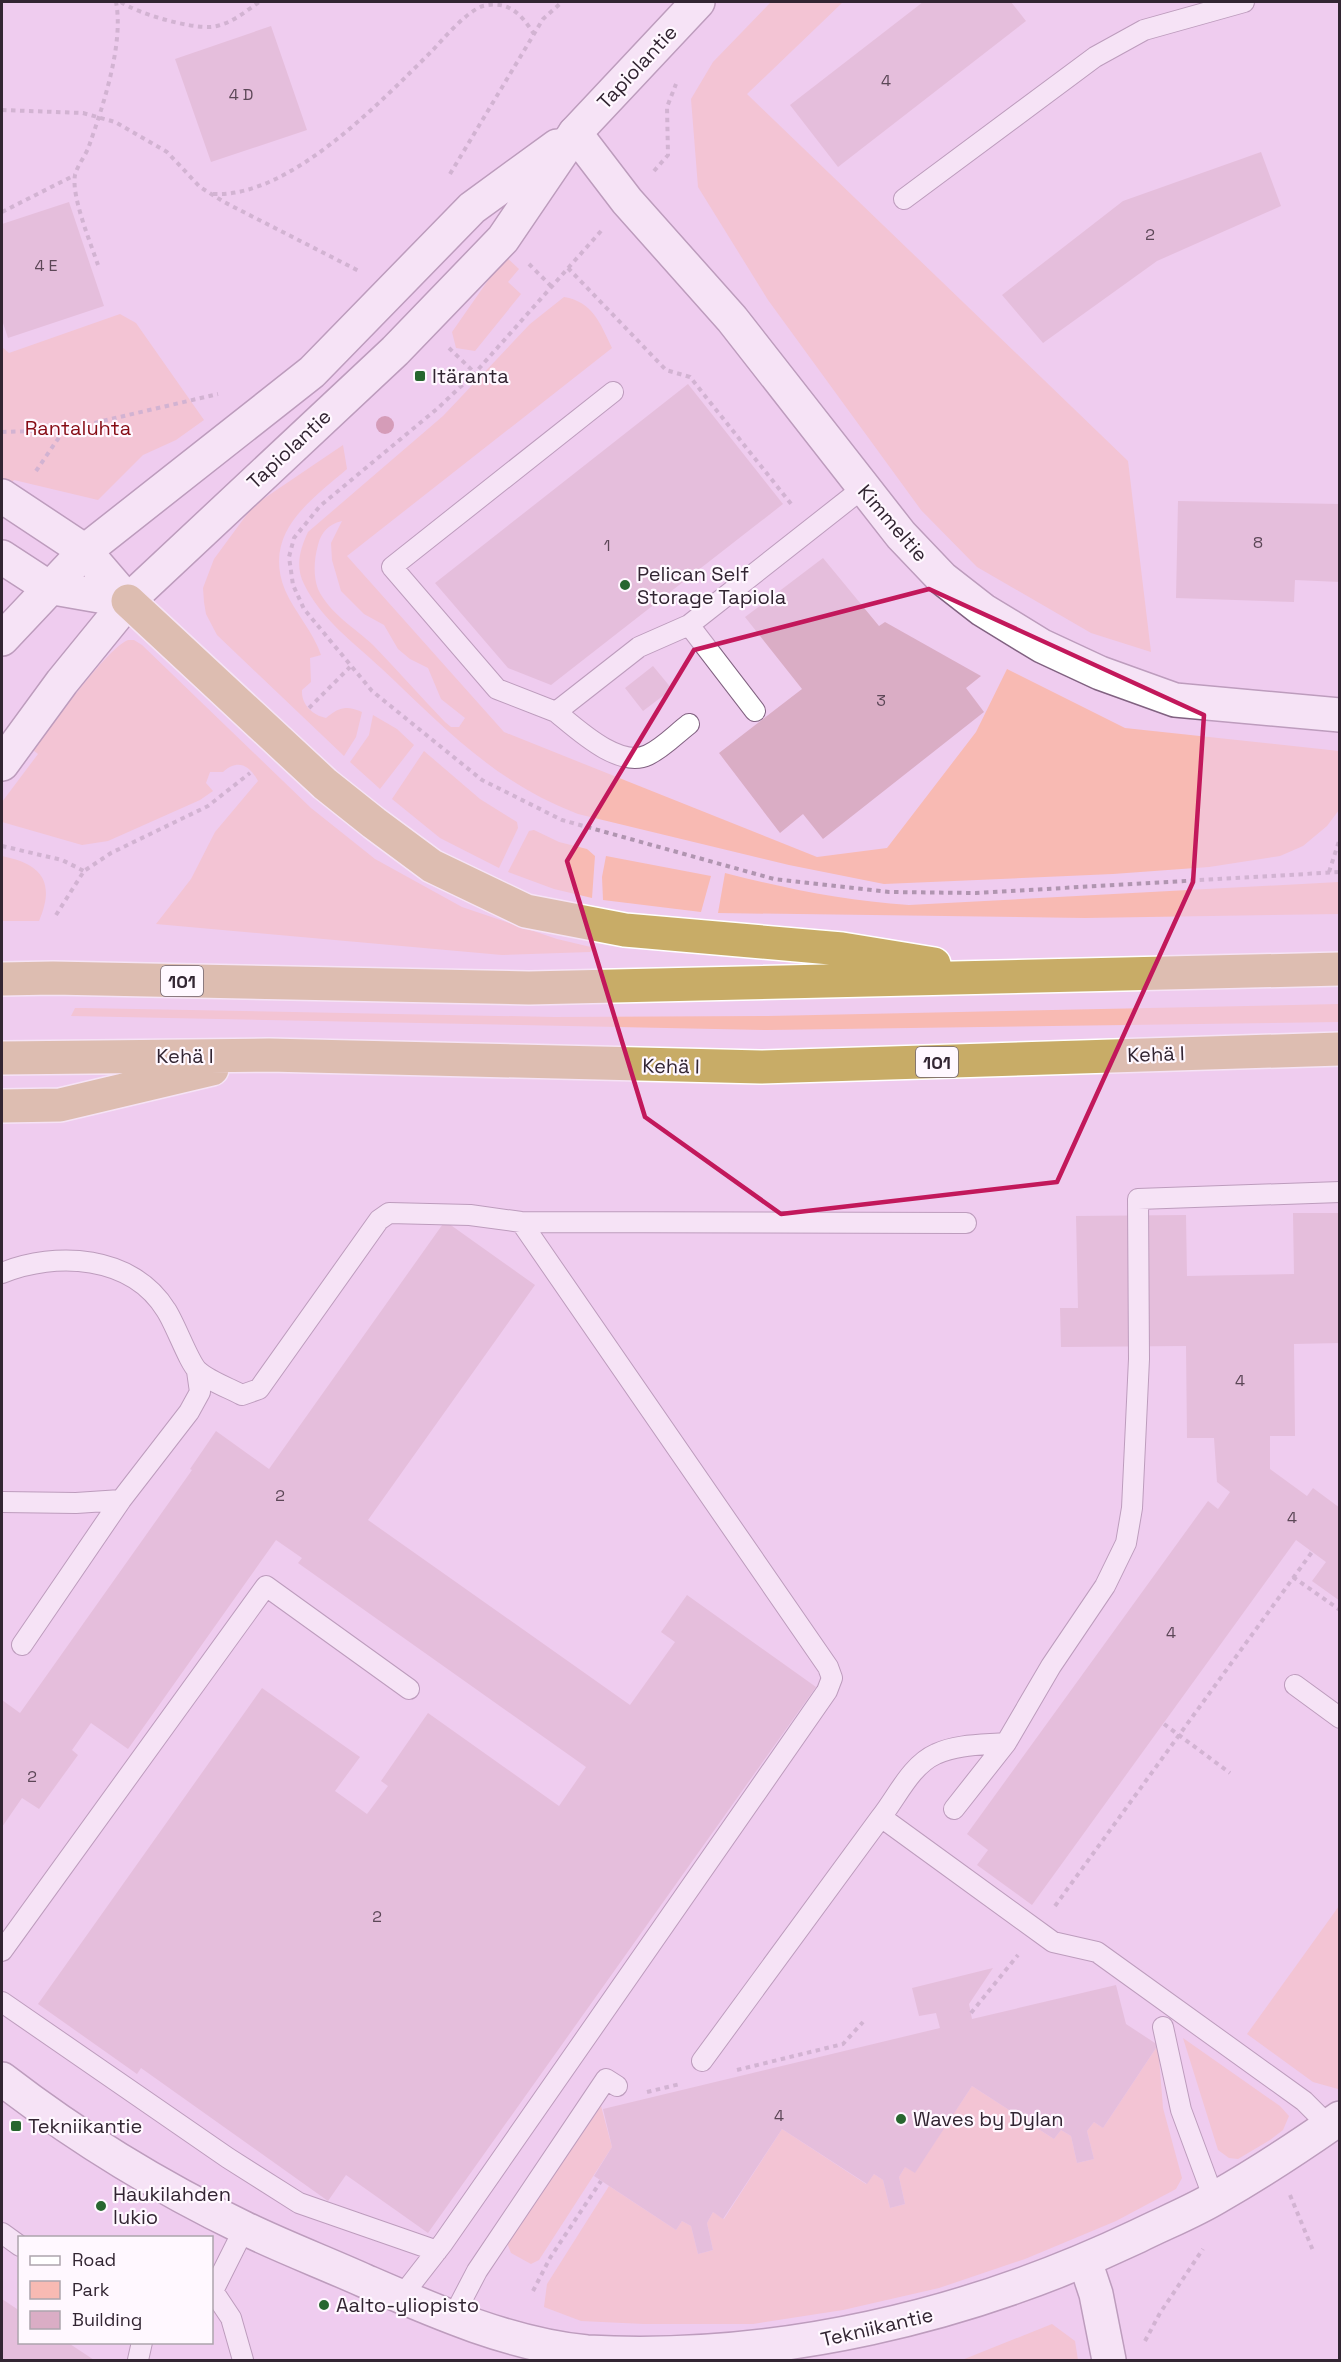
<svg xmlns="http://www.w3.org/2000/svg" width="1341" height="2362" font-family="'Space Grotesk',sans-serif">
<rect width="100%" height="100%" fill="#efccef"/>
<path fill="#f8bab3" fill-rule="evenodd" d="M 771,2 L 843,2 L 747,94 L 1128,461 L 1151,652 L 1091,633 L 977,567 L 921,510 L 768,300 L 698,187 L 691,99 L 713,62 Z
M 505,256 L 519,269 L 508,282 L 521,294 L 475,351 L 456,348 L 452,332 Z
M 564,297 C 593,302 600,323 612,348 L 347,556 L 504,732 L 817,857 L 887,848 L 976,732 L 1007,669 L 1125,728 L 1339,751 L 1339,810 L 1327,826 L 1303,846 L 1280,856 L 1209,867 L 1113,874 L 884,884 L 789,865 L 578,814 C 494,782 445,728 381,668 C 353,642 321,619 304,584 C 295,566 300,549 308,532 L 443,416 L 530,324 ZM 342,521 L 331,543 L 332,560 L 341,591 L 364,614 L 384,625 L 398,649 L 410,659 L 428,668 L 441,699 L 465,718 L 459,727 L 451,727 L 445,722 C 421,697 397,670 373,645 C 355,628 329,613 318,589 C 313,576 314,559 318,545 C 321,532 329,524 342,521 Z
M 120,314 L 136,323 L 204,420 L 176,440 L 143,455 L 98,500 L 14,480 L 2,495 L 2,347 L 9,353 Z
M 343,445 L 347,469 C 310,501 262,533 285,590 C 295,613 313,631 321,655 L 310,658 L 311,682 L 302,690 C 301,704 312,715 326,718 C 339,707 346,705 362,712 L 356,737 L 344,756 L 217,635 L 206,614 L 204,602 L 203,588 L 214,559 L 253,506 Z
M 128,640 L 134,640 L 142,645 L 311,808 L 375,859 L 462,907 L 557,939 L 595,948 L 590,952 L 502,955 L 156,924 L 191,879 L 215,832 L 258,781 C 249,764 237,759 223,772 L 210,772 L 206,783 L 213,791 L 200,800 L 108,841 L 82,845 L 2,822 L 2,802 L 38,754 L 33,750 C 51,727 106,649 128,640 Z
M 373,715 L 397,729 L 414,745 L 380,789 L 350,762 L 369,735 Z
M 424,751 L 480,799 L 517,822 L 518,828 L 499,868 L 440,838 L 392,799 Z
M 534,830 L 559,842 L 587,849 L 595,856 L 592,898 L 554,889 L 508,872 L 529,831 Z
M 2,856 C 41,864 56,881 39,921 L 2,921 Z
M 606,856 L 711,876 L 701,912 L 603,900 L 602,877 Z
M 725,873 C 787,889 846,901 909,905 L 1339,882 L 1339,914 L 1085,918 L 718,913 Z
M 1340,1004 L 1339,1022 L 767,1030 L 71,1016 L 75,1008 L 82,1008 L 554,1017 L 768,1016 Z
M 1339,1906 L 1340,2088 L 1338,2089 L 1313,2082 L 1247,2034 Z
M 1183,2038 L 1280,2106 L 1289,2116 L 1283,2130 L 1270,2140 L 1238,2159 L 1229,2158 L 1218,2150 Z
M 1158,2045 L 1163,2108 L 1182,2178 L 1176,2189 L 1116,2221 L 1025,2259 L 939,2288 L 843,2310 L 753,2324 L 644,2324 L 581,2321 L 544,2307 L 547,2284 L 609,2186 L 676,2230 L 682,2221 L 691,2226 L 698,2254 L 713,2250 L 707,2223 L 713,2212 L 724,2219 L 782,2129 L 866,2184 L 874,2174 L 883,2180 L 890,2208 L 905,2204 L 899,2177 L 905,2167 L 915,2172 L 972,2086 L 1054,2139 L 1061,2130 L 1071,2136 L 1077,2163 L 1094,2159 L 1087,2131 L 1094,2122 L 1103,2128 Z
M 601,2106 L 612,2147 L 539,2260 L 531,2264 L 511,2253 L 507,2243 Z
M 1052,2324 L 1075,2341 L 1078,2360 L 962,2360 Z"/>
<path fill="#daadc5" d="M 923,2 L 1011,2 L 1026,21 L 838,167 L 790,105 Z
M 271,26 L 307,130 L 211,162 L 175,59 Z
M 1261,152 L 1281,206 L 1157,261 L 1043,343 L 1002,295 L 1123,201 Z
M 69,202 L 104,306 L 8,338 L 2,320 L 2,224 Z
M 688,384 L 783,504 L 551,685 L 508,668 L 435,583 Z
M 1178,501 L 1340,504 L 1340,582 L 1295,580 L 1294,602 L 1176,598 Z
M 823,558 L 879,626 L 885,622 L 981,676 L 966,688 L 984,712 L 823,839 L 803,814 L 780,833 L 719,753 L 802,689 L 745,617 Z
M 653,666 L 672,689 L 643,711 L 625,688 Z
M 1293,1213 L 1340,1213 L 1340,1343 L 1294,1344 L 1295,1436 L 1270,1436 L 1270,1469 L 1307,1496 L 1313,1488 L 1340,1508 L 1340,1601 L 1312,1581 L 1326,1562 L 1296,1540 L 1032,1905 L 977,1865 L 988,1850 L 967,1834 L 1208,1501 L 1218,1509 L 1230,1492 L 1217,1482 L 1214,1438 L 1187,1438 L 1186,1346 L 1061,1347 L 1060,1308 L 1078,1308 L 1076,1216 L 1186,1215 L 1187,1276 L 1294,1274 Z
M 445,1221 L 535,1285 L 368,1520 L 630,1705 L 675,1642 L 661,1632 L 687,1595 L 816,1687 L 428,2233 L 346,2175 L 328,2201 L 141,2068 L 137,2074 L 38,2004 L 262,1688 L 360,1757 L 335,1791 L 367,1814 L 388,1786 L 381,1781 L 428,1713 L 559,1806 L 586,1767 L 298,1563 L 302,1558 L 276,1540 L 128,1749 L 91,1723 L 72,1750 L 78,1755 L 39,1809 L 22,1798 L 2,1827 L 2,1700 L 20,1713 L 192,1470 L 190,1469 L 216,1431 L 269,1469 Z
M 993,1968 L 969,2004 L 972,2019 L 1116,1985 L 1126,2024 L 1158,2045 L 1103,2128 L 1094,2122 L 1087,2131 L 1094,2159 L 1077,2163 L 1071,2136 L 1061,2130 L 1054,2139 L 972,2086 L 915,2173 L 905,2167 L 899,2177 L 905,2204 L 890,2208 L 883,2180 L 874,2174 L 867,2184 L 782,2129 L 723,2219 L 713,2212 L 707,2223 L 713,2250 L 698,2254 L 691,2226 L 682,2221 L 676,2230 L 594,2176 L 612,2147 L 603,2109 L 940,2028 L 936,2013 L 919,2016 L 912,1988 Z
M 2,2299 L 20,2311 L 20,2342 L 67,2342 L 94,2360 L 2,2360 Z"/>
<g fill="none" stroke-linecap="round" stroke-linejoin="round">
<g stroke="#816281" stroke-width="22">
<path id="service" d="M 904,199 L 1095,57 L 1144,30 L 1244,2
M 613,392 L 392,567 L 497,689 L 556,712 L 639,647 L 689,625 L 863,488
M 689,625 L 755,711
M 556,712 C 577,729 619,769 648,755 C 663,748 676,734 689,724
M 2,1273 C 56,1251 132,1255 166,1310 C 175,1323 189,1363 198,1371 C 209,1381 229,1388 242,1395 L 259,1389 L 379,1220 L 389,1213 L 470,1215 L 521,1222 L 966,1223
M 2,1502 L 76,1503 L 121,1500 L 189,1412 L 200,1392 L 197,1371
M 22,1645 L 121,1500
M 1295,1685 L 1340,1718
M 954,1809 L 1006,1743 L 1051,1666 L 1105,1586 L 1126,1543 L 1132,1508 L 1139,1359 L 1138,1199 L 1340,1192
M 881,1817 C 897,1797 911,1765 936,1754 C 957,1744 984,1745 1006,1743
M 2,1951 L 266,1586 L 409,1689
M 2,2002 L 228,2158 L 299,2203 L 437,2251
M 1163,2027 L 1181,2110 L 1214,2199
M 702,2061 L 881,1817 L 1053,1942 L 1097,1952 L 1304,2101 L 1329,2126
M 2,2233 L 20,2246
M 213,2291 L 231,2318 L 243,2360
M 213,2291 L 244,2229
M 401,2297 L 443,2243 L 827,1691 L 832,1678 L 828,1667 L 521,1222
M 453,2317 L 477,2271 L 606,2079 L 617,2086
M 138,2360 L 142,2342"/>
</g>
<g stroke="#816281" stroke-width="36">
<path id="minor" d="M 575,133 L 627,201 L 732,319 L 901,535 L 942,578 L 983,610 L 1042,646 L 1100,673 L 1175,700 L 1340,715
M 2,496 L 85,551 L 128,601
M 2,557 L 48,587 L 128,601
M 1085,2261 L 1096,2294 L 1109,2360"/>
</g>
<g stroke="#816281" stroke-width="36">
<path id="secondary" d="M 2,639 L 85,551 L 312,372 L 472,208 L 557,146
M 2,764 L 62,682 L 128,601 L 395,351 L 503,239 L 575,133 L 698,2
M 2,2079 C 76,2136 159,2187 244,2228 C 283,2247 325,2263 365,2281 C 434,2311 511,2345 587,2352 C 776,2362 968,2317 1138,2236 C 1164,2223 1192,2212 1217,2197 C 1259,2173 1300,2146 1340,2118"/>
</g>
<g stroke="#fff" stroke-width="36">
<path id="trunk" d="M 128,601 L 325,784 L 374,823 L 432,866 L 526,911 L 625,930 L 842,949 L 934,964
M 2,979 L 53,978 L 529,988 L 1340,969
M 2,1058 L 269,1055 L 761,1067 L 1340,1049
M 2,1106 L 60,1105 L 212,1069"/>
</g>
<path stroke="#b095b0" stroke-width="4" stroke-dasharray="4.5 4.5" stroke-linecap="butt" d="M 121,2 C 139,14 188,28 210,27 C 228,26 245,12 259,2
M 2,110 L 83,113 L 115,122 L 167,152 L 200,187 L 224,202 L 359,271
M 654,171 L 668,155 L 667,107 L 676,84
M 450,174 L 543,19 L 562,2
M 213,194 C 290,198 380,102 432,51 C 444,38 467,11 483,6 C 509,0 521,14 534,34
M 2,212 L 75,175
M 601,231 L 475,373 L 438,408 L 320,506 L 294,538 L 289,557 L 293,585 L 304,609 L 372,691 L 482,780 L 562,820 L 774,879 L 889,892 L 976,893 L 1340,872
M 529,264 L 552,287
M 98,265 C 91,244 71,196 75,175 C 77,166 86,155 89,146 C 103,106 124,44 116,2
M 568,268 L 666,370 L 690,377 L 792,505
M 449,348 L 475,373
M 2,432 L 63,430
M 36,471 L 64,430 L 218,394
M 309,708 L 350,667
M 2,846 L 62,860 L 84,871
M 1329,872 L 1340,838
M 56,915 L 84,871 L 111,853 L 208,806 L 250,773
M 1293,1577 L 1340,1610
M 1164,1724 L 1230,1773
M 1055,1906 L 1312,1552
M 971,2013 L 1018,1955
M 737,2070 L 843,2044 L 863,2022
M 647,2092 L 680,2084
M 1290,2195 L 1314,2253
M 533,2291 L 550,2258 L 601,2181
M 1145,2341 L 1160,2313 L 1203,2249"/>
<use href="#service" stroke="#fff" stroke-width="20"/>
<use href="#minor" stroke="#fff" stroke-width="33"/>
<use href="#secondary" stroke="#fff" stroke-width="33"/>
<use href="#trunk" stroke="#c8ac67" stroke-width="33"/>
</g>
<circle fill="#b56277" cx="385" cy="425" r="9"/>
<path d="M0 0H1341V2362H0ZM 929,589 L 1204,715 L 1193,882 L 1057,1182 L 781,1214 L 645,1117 L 567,861 L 694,650 Z" fill="#efccef" fill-opacity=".55" fill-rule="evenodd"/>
<path fill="none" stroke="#c2185b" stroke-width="4.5" stroke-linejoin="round" d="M 929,589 L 1204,715 L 1193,882 L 1057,1182 L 781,1214 L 645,1117 L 567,861 L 694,650 Z"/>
<g fill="#27662f" stroke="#fff8ff" stroke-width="2">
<rect x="414" y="370" width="12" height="12" rx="3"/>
<circle cx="625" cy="585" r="6"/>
<circle cx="901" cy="2119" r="6"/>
<rect x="10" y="2120" width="12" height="12" rx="3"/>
<circle cx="101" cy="2206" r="6"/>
<circle cx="324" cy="2305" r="6"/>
</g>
<g text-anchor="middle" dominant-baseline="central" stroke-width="4.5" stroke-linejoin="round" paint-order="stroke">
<g font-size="16" fill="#5c4757">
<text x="886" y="80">4</text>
<text x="241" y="94">4 D</text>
<text x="1150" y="234">2</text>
<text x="46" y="265">4 E</text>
<text x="1258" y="542">8</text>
<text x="607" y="545">1</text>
<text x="881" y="700">3</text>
<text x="1240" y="1380">4</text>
<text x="280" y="1495">2</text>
<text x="1292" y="1517">4</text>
<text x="1171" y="1632">4</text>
<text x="32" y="1776">2</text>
<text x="377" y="1916">2</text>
<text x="779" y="2115">4</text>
</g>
<g fill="#fff8ff" stroke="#706470" stroke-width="1.5">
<rect x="161" y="966" width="42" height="30" rx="4.5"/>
<rect x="916" y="1047" width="42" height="30" rx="4.5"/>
</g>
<g font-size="18" font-weight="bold" fill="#322532">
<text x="182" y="981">101</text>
<text x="937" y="1062">101</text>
</g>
<g font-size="20" fill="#322532" stroke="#fff8ff">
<text transform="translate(637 67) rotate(-47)">Tapiolantie</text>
<text transform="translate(289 449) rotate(-43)">Tapiolantie</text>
<text transform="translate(893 523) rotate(49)">Kimmeltie</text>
<text transform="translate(1156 1054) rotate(-2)">Kehä I</text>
<text x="185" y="1056">Kehä I</text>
<text transform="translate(671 1066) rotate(1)">Kehä I</text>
<text transform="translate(877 2327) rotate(-13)">Tekniikantie</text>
</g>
<g font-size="20" fill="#322532" stroke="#fff8ff" text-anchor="start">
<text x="432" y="376">Itäranta</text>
<text x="637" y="574">Pelican Self<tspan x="637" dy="23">Storage Tapiola</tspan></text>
<text x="913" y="2119">Waves by Dylan</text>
<text x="28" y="2126">Tekniikantie</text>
<text x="113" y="2194">Haukilahden<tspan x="113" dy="23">lukio</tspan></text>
<text x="336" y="2305">Aalto-yliopisto</text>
</g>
<g font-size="20" fill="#860b14" stroke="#fff8ff">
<text x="78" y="428">Rantaluhta</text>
</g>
</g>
<rect width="1341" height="2362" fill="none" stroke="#322532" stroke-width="6"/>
<rect x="18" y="2236" width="195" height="108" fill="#fff8ff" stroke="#ada4ad" stroke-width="1.5"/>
<rect x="30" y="2256" width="30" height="9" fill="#ffffff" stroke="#ada4ad" stroke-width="1.5"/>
<text x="72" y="2266" font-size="18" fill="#322532">Road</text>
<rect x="30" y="2281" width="30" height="18" fill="#f8bab3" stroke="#ada4ad" stroke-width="1.5"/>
<text x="72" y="2296" font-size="18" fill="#322532">Park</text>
<rect x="30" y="2311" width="30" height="18" fill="#daadc5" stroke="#ada4ad" stroke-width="1.5"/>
<text x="72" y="2326" font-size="18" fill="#322532">Building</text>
</svg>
